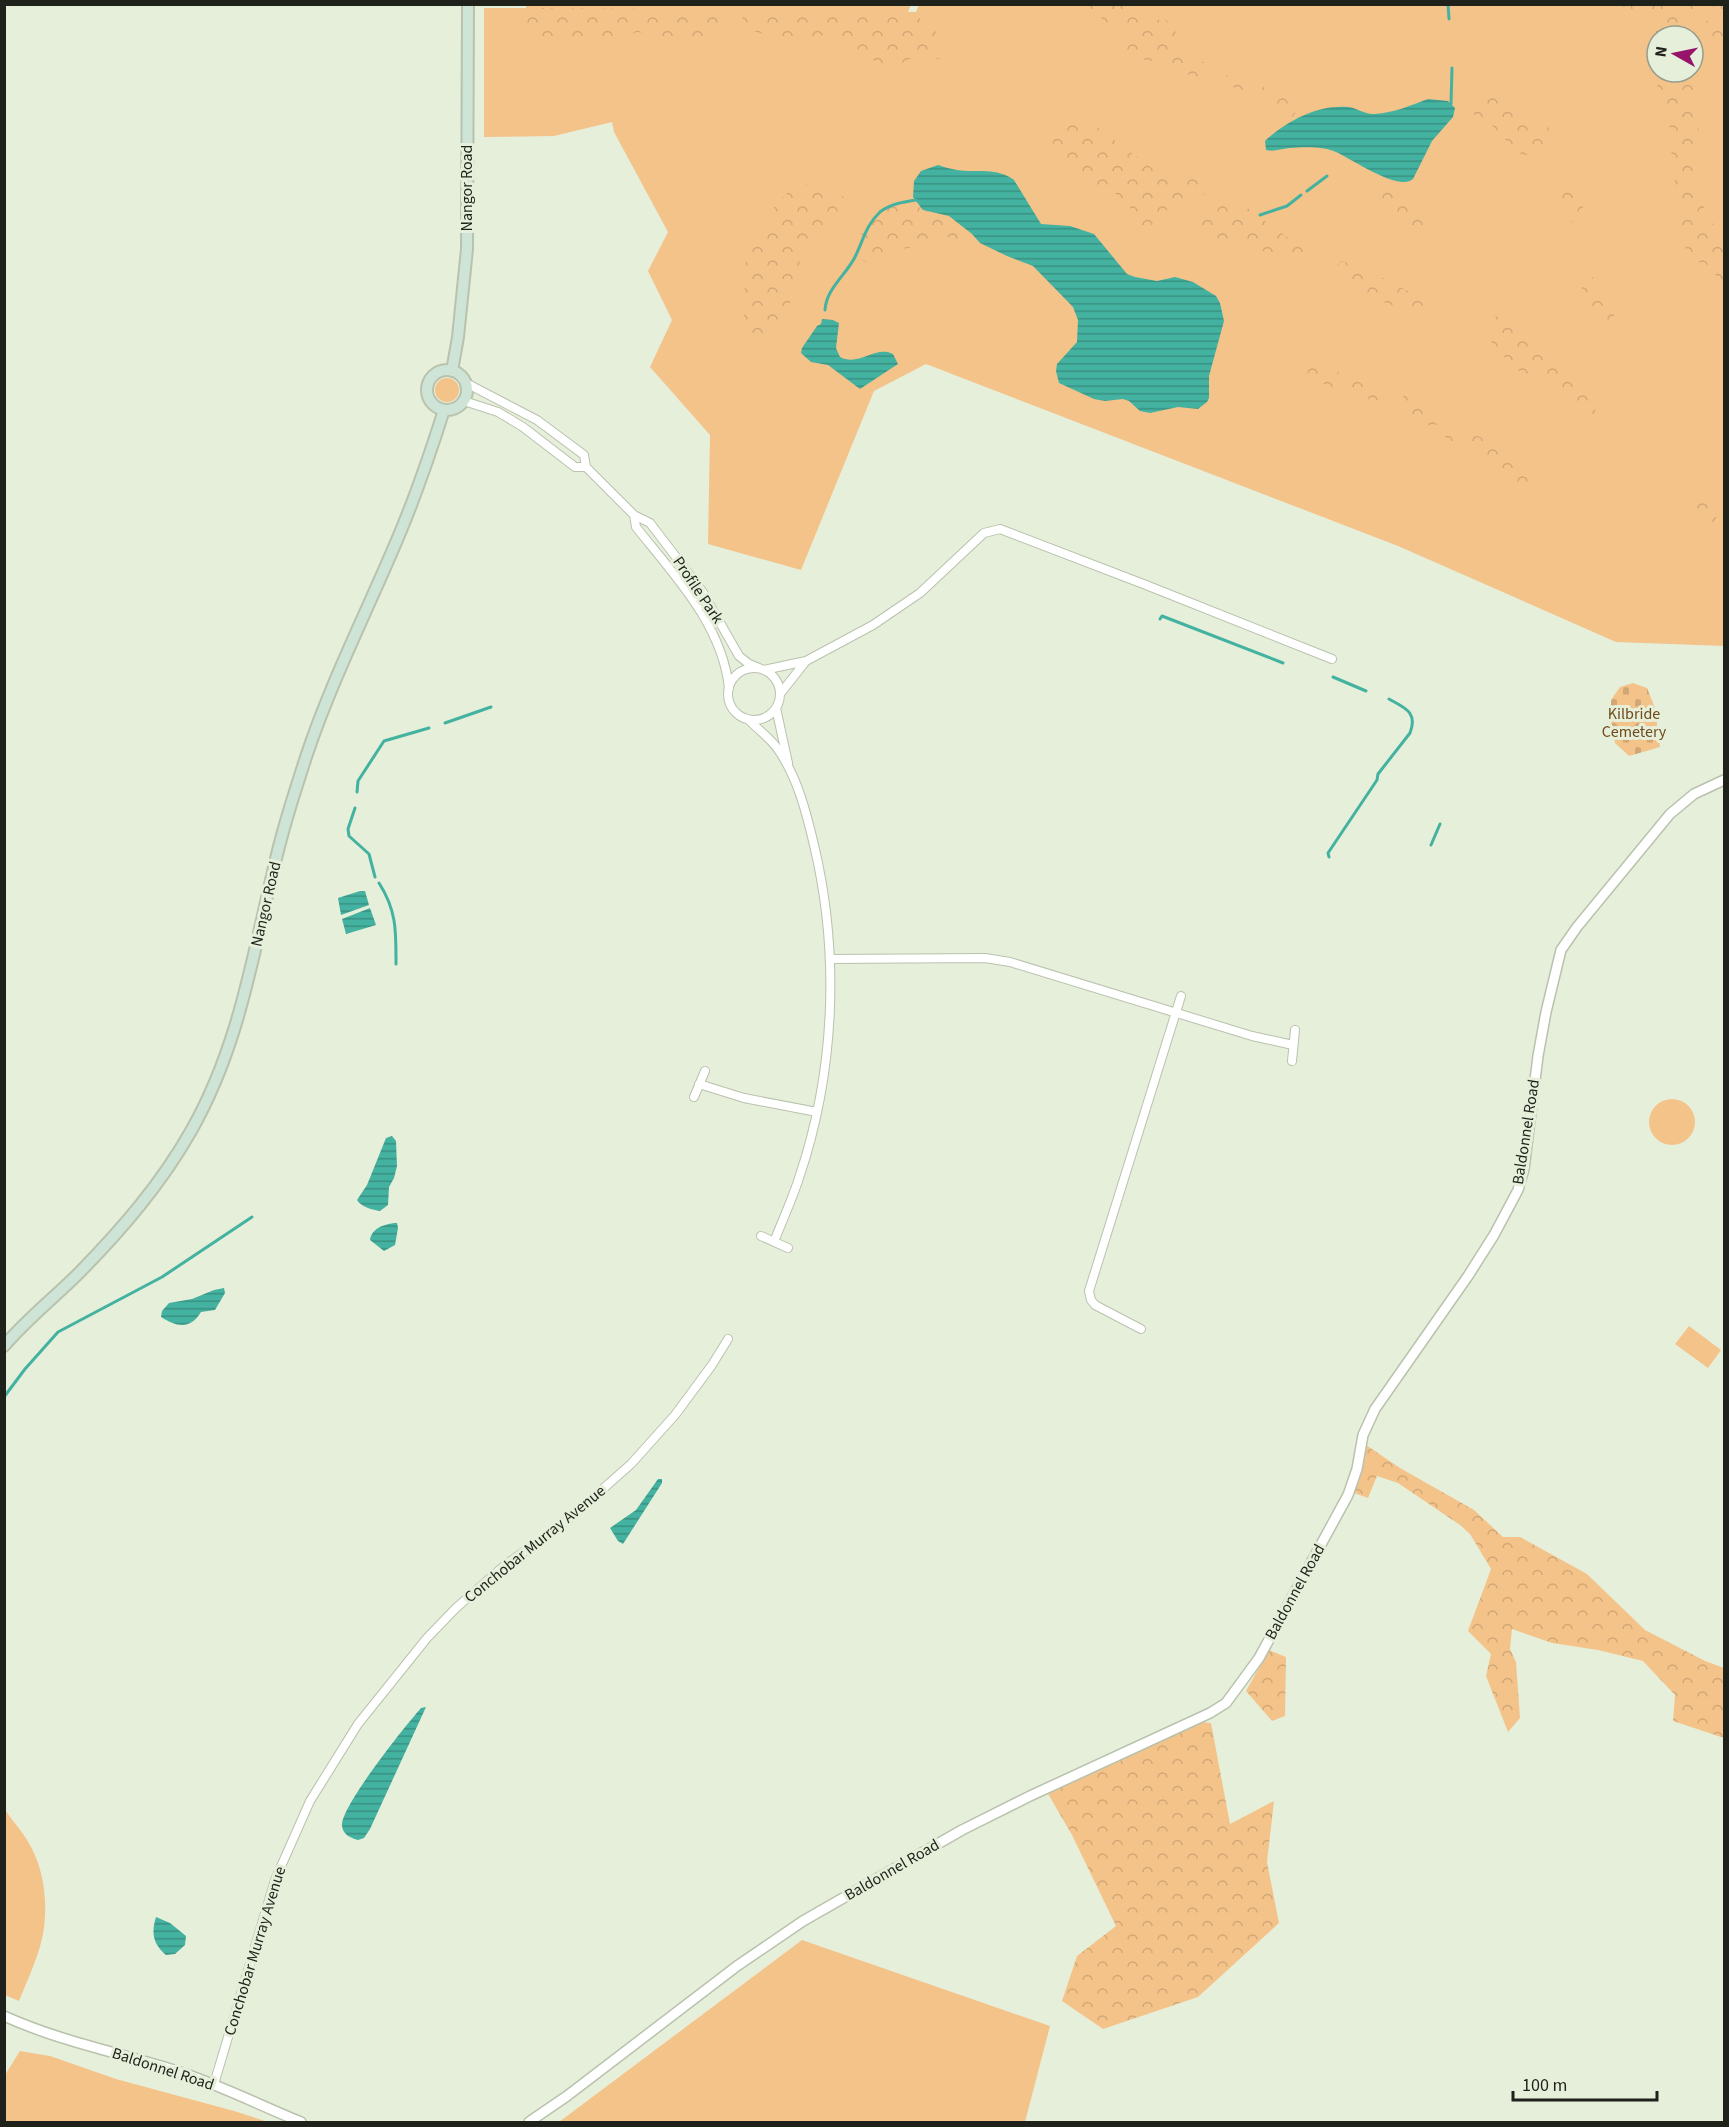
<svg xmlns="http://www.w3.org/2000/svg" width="1729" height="2127" font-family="'Source Sans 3',sans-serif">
<defs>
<pattern id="forest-crowns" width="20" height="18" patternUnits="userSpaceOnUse" patternTransform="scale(1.5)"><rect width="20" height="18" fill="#f4c38a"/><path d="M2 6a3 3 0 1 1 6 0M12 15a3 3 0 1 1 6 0" fill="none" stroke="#d1a776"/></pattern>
<pattern id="cemetery-stones" width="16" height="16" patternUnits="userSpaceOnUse" patternTransform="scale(1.5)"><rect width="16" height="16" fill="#f4c38a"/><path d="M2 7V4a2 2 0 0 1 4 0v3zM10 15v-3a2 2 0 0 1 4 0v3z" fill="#d1a776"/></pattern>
<pattern id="water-rules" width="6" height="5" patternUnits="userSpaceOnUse" patternTransform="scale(1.5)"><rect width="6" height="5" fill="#44b2a0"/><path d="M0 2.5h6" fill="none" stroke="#389082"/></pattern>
</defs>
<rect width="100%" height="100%" fill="#e6efda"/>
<path fill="#f4c38a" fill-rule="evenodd" d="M 526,4 L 911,4 L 908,12 L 916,12 L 919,4 L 1724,5 L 1724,646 L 1616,642 L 1398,546 L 926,364 L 874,391 L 801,570 L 708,544 L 710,435 L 650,367 L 672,320 L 648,271 L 668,232 L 614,132 L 612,122 L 554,136 L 484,137 L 484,8 L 526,8 ZM 1657,36 L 1693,36 L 1693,72 L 1657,72 Z
M435 390a12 12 0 1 1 24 0a12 12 0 1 1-24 0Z
M1649 1122a23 23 0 1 1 46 0a23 23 0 1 1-46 0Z
M 1689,1326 L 1721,1350 L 1708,1368 L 1675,1344 Z
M 5,1810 C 12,1820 21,1830 27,1840 C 45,1868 49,1907 42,1939 C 37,1960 27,1981 19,2001 L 5,1995 Z
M 802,1940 L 1050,2026 L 1025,2122 L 559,2122 Z
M 20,2051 L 50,2056 L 116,2079 L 234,2111 L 268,2122 L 5,2122 L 5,2075 Z"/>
<path fill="url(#forest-crowns)" d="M 1086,5 C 1099,4 1117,1 1129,5 C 1147,10 1132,25 1165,19 L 1176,30 L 1174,44 C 1185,58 1203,56 1213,71 L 1212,78 L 1202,78 L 1183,73 L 1173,65 L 1129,57 L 1126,50 L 1135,35 L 1122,28 L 1112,27 Z
M 1617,5 L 1670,5 L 1694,21 L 1701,50 L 1698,67 L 1696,99 L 1699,139 L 1694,189 L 1723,242 L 1724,251 L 1724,292 L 1711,266 L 1694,261 L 1686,250 L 1674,184 L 1678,168 C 1667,152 1672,140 1669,122 C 1665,101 1655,97 1657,71 L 1693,72 L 1693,36 L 1657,36 L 1657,41 L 1655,23 L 1639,11 Z
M 1684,5 L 1724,5 L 1724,47 L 1712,49 L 1704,22 L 1723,13 L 1717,5 L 1698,13 Z
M 527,8 L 701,9 L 716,14 L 720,26 L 716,36 L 693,44 L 683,44 L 672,38 L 638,32 L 600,40 L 571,41 L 525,34 Z
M 738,12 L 917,12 L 924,27 L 935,30 L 949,53 L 943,59 L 914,57 L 898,65 L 877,63 L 845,40 L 830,35 L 781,38 L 752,31 Z
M 1232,73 L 1248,77 L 1270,91 L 1299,97 L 1300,105 L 1291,120 L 1248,92 L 1229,86 L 1225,81 L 1226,76 Z
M 1484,91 L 1509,102 L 1516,112 L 1526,117 L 1541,121 L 1549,127 L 1549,144 L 1546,152 L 1534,155 L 1522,155 L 1501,136 L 1492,125 L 1477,117 L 1467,107 Z
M 1073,119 L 1089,121 L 1153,169 L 1181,182 L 1185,174 L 1193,172 L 1205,179 L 1209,190 C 1197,202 1188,207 1171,206 L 1144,233 L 1140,233 L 1134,229 C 1134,219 1133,211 1127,203 C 1109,181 1058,184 1053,146 C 1051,131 1061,126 1073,119 Z
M 810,183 C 824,185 838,185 845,200 L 837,215 L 821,227 L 810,240 L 800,260 L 798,282 L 789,306 L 769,334 L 755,334 L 749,331 L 744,322 L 745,264 L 753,239 L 775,206 L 792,188 Z
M 1382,184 C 1407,197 1414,203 1430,226 L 1425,243 L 1417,244 L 1376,197 L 1375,190 Z
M 1569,185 L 1579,185 L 1583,204 L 1581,223 L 1576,227 C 1564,214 1556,208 1559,190 Z
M 1223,197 L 1249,209 L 1314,257 L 1313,259 L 1306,260 L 1255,249 L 1205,234 L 1198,227 L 1197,217 L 1206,205 Z
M 917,203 C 925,213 935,211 947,215 C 959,220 972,233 980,243 L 978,247 C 961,245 955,234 935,237 L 934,244 L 895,250 C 884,265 870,268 856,256 C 856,249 858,244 860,237 C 871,207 888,206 917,203 Z
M 1341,261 L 1358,265 L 1429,302 L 1430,311 L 1424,314 L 1413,313 C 1393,305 1342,290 1335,269 Z
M 1581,263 L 1592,273 L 1596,290 L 1610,306 L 1615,318 L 1606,331 C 1584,323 1583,291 1579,270 Z
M 1492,316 L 1515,319 L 1588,395 L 1596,409 L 1593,415 L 1588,417 L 1552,385 L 1521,373 L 1503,356 L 1484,333 Z
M 1311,363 C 1335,367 1356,382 1378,392 L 1378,400 L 1374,401 L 1318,382 L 1302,367 Z
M 1406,394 C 1419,400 1439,405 1444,420 C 1431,434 1410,417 1397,410 L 1394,405 Z
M 1451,424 C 1466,434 1484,436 1499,447 C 1506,451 1509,460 1515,465 C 1521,472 1527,473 1530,483 C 1507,485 1497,462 1478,453 C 1469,449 1454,447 1447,439 C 1444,436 1445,434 1444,430 Z
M 1700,496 L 1708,496 L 1715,509 L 1717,523 L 1709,526 L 1699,524 C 1693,514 1689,504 1700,496 Z
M 1366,1445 L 1400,1468 L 1474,1510 L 1503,1537 L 1520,1537 L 1587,1574 L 1645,1630 L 1705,1661 L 1724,1668 L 1724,1738 L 1673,1721 L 1675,1695 L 1643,1661 L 1598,1650 L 1552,1643 L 1512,1629 L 1510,1649 L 1516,1662 L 1520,1718 L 1508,1732 L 1486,1676 L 1491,1654 L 1468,1631 L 1491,1569 L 1470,1534 L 1460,1525 L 1398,1483 L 1377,1476 L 1368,1498 L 1354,1493 L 1362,1470 Z
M 1269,1650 L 1286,1657 L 1285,1716 L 1272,1721 L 1246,1691 Z
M 1201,1722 L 1211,1723 L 1230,1824 L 1274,1801 L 1267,1862 L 1279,1923 L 1198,1997 L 1103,2029 L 1062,2001 L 1077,1956 L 1116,1926 L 1072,1835 L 1047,1792 Z"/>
<path fill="url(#cemetery-stones)" d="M 1633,683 L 1647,688 L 1655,708 L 1660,747 L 1629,756 L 1615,743 L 1611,722 L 1611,700 L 1620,687 Z"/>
<path fill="url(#water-rules)" d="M 1428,99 L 1448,101 L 1455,108 L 1453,117 L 1432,141 L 1413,179 C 1399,192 1352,159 1336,152 C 1323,146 1303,147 1289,148 C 1281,149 1274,152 1266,150 L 1265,141 C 1286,121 1319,104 1348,107 C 1358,108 1365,115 1375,114 C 1393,113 1412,105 1428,99 Z
M 938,165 C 944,167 951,169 957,170 C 977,173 997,167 1014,180 L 1041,224 L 1070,226 L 1094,234 L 1127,274 L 1135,277 L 1157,281 L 1175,277 L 1193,282 L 1216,296 L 1220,303 L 1224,321 L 1209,376 L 1209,398 L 1207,402 L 1198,409 L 1178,407 L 1150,413 L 1140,411 L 1129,401 L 1123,399 L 1105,401 L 1094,399 L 1059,383 L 1056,371 L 1057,364 L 1077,342 L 1078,320 L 1073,307 L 1033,266 L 1007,256 L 980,243 L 972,234 L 949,216 L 923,210 L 913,197 L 914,181 L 921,171 Z
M 822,319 L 833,320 L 839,323 L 836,348 L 840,357 C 859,367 875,345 893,354 L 898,364 L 860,389 L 828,365 L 811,362 L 801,353 L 802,348 L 817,326 L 821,324 Z
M 360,891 L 365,891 L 369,905 L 341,915 L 338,898 Z
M 370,908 L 376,925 L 346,934 L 342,919 Z
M 392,1136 L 396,1141 L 397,1166 L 394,1178 L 389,1187 L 388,1205 L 380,1211 C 373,1210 361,1207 357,1200 L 367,1185 L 386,1138 Z
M 394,1223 L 397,1223 L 398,1228 L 395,1245 L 384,1251 L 370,1240 C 372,1228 383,1225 394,1223 Z
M 224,1288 L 225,1293 L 215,1310 L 201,1312 C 190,1330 177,1327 161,1317 L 162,1311 L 169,1303 L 192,1299 L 214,1290 Z
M 658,1479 L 662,1479 L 662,1483 L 623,1544 L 618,1541 L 610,1528 L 636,1510 Z
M 426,1707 L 370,1829 L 364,1838 L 358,1840 C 351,1838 343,1835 342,1826 C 340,1807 406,1725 421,1708 Z
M 156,1917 L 170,1923 L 186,1936 L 185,1945 L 175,1954 L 166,1955 C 153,1944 151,1933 156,1917 Z"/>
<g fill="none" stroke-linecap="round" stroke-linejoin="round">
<path stroke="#44b2a0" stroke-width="3" d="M 1448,4 L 1449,19
M 1451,104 L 1452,68
M 1307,191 L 1327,176
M 1260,215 L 1287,206 L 1301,195
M 825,310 C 826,289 846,275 855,257 C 863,241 866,225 880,212 C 890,204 903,202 916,200
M 1160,619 L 1162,616 L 1283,663
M 1333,677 L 1366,691
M 445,723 L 491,707
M 357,792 L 358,781 L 384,741 L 429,728
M 355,808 L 348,829 L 349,836 L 369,854 L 375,877
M 1431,845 L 1440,824
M 1329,857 L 1328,853 L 1377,780 L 1378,774 L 1410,733 C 1418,712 1405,708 1389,699
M 379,883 C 397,911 396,932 396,964
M 4,1397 L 25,1369 L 58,1332 L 162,1277 L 252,1217"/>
<g stroke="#b9c2ad" stroke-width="10">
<path id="minor" d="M 466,383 L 537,420 L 584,455 L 586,467 L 634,515 L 650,523 L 702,591 L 739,656 L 749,664 L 759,668
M 464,401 L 498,412 L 523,427 L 575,467 L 586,467
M 634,515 L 636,527 C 674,575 722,624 729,688
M728 694a26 26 0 1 1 52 0a26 26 0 1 1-52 0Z
M 764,670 L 806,661 L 873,625 L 920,593 L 984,533 L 1000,529 L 1146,585 L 1332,659
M 780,694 L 806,661
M 776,708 L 788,763
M 748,719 C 757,729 769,737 777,748 C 797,776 806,811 814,845 C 840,954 835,1072 799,1178 C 792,1200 782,1221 774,1242
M 830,959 L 985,958 L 1010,962 L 1252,1036 L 1293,1045
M 1292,1061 L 1295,1030
M 699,1084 L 744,1098 L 817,1112
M 694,1097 L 705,1071
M 761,1236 L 788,1248
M 1141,1329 L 1095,1305 L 1091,1300 L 1089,1291 L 1181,996
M 214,2084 L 275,1880 L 310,1801 L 358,1724 L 427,1638 L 456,1608 L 504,1566 L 570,1518 L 631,1464 L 675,1415 L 712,1365 L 728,1339"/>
</g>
<g stroke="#b9c2ad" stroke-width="12">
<path id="tertiary" d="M 4,2016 C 59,2041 117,2052 174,2070 C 218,2084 259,2105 301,2122
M 529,2122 L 567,2096 L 737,1966 L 803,1921 L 962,1830 L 1030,1796 L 1210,1713 L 1226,1703 L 1259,1658 L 1348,1495 L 1357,1469 L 1363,1435 L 1375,1409 L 1468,1276 L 1494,1235 L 1518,1190 L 1524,1169 L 1538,1056 L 1546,1012 L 1561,950 L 1577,927 L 1670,814 L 1694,794 L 1724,780"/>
</g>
<g stroke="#b9c2ad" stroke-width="14">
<path id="secondary" d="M427 390a20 20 0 1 1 40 0a20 20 0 1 1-40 0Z
M 452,371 L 458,337 L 467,249 L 468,4
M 4,1346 C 27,1319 55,1297 80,1272 C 122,1229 161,1184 191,1131 C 237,1050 251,965 272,876 C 281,834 294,794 307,754 C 332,680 367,611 397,540 C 415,498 430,454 444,410"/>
</g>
<use href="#minor" stroke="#fff" stroke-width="8"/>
<use href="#tertiary" stroke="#fff" stroke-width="9"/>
<use href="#secondary" stroke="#cee4d6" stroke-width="10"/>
</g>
<g text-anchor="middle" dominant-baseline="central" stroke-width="6" stroke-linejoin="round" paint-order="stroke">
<g font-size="16" fill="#1f221b" stroke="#e6efda">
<text transform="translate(467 188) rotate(-90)">Nangor Road</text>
<text transform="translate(698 590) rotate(56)">Profile Park</text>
<text transform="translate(266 904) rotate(-77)">Nangor Road</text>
<text transform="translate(1526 1132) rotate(-81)">Baldonnel Road</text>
<text transform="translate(535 1544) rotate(-39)">Conchobar Murray Avenue</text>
<text transform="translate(1295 1592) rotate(-61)">Baldonnel Road</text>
<text transform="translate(892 1870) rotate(-30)">Baldonnel Road</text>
<text transform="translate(255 1951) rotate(-73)">Conchobar Murray Avenue</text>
<text transform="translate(163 2069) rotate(18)">Baldonnel Road</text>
</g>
<g font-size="16" fill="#6f4a1a" stroke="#e6efda">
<text x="1634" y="714">Kilbride<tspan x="1634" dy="18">Cemetery</tspan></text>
</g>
</g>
<rect width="1729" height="2127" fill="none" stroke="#1f221b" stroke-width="12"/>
<g transform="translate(1675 54) rotate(279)"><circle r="28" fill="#e6efda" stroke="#969d8e" stroke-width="1.5"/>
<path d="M0-4.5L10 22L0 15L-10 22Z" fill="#97146b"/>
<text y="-9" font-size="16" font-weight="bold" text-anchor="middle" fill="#1f221b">N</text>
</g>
<path d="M1513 2091v9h144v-9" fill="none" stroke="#1f221b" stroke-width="3"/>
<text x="1522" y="2091" font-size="18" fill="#1f221b" stroke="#e6efda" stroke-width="4.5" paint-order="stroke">100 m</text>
</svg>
